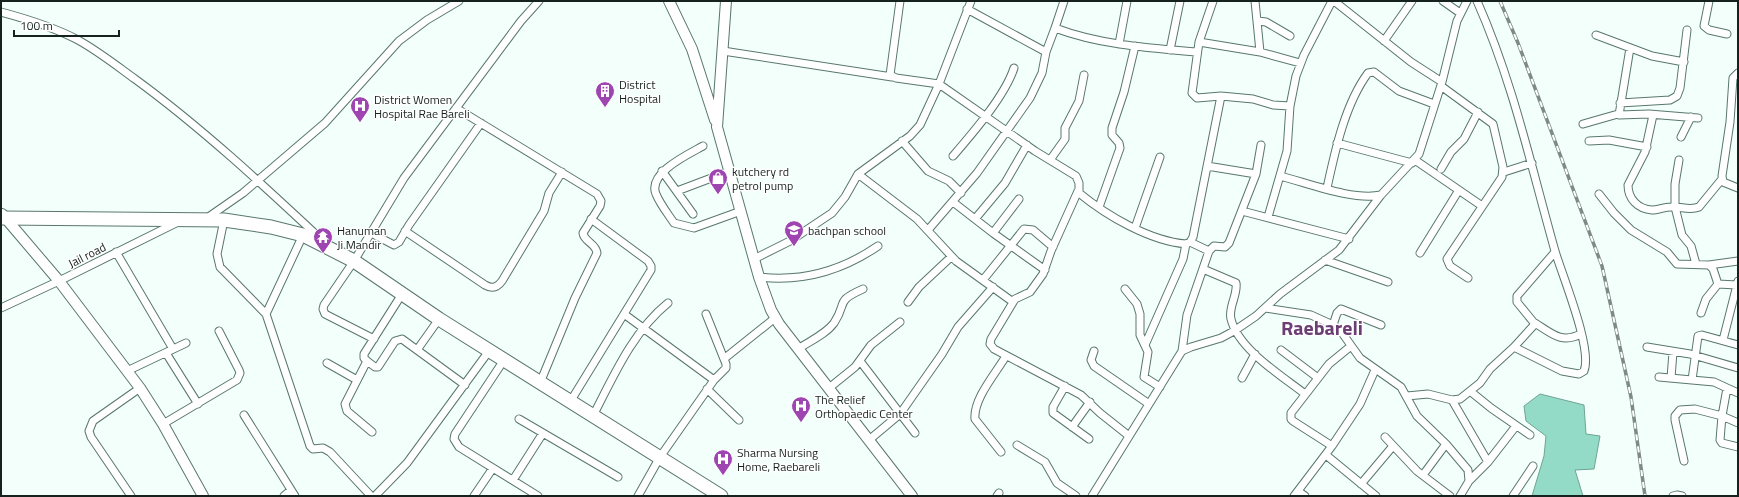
<svg xmlns="http://www.w3.org/2000/svg" width="1739" height="497" font-family="'Titillium Web',sans-serif">
<rect width="100%" height="100%" fill="#f2fffa"/>
<path fill="#94dbc7" stroke="#6ea494" d="M 1540,394 L 1584,405 L 1586,434 L 1600,436 L 1594,469 L 1575,470 L 1583,496 L 1532,496 L 1544,456 L 1546,436 L 1526,421 L 1524,406 Z"/>
<g fill="none" stroke-linecap="round" stroke-linejoin="round">
<g stroke="#59776e" stroke-width="9">
<path id="street" d="M 971,1 L 939,84 L 1035,151 L 1076,176 L 1079,183 L 1079,193 C 1107,216 1150,241 1186,244 L 1190,242 L 1193,237 L 1221,96 L 1197,98 L 1192,93 L 1199,42 L 1213,1
M 1255,1 L 1260,52 L 1300,63
M 1443,1 L 1460,13
M 1477,1 C 1513,82 1531,166 1555,251 C 1562,275 1593,349 1584,371 L 1579,374 L 1562,371 L 1514,347 L 1535,324 L 1517,302 L 1517,296 L 1555,252
M 1709,1 L 1704,26 L 1709,30 L 1727,34
M 967,9 L 1046,52 L 1055,28 C 1100,45 1149,48 1197,52
M 1,12 C 27,19 54,27 78,40 C 98,51 117,66 135,79 C 202,128 263,185 323,241
M 1258,21 L 1266,22 L 1290,36
M 1055,28 L 1064,1
M 1596,35 L 1652,56 L 1684,62
M 1384,41 L 1412,1
M 1199,42 L 1260,52
M 1119,44 L 1127,1
M 1630,48 L 1619,115 L 1649,114 L 1698,118
M 1170,50 L 1180,1
M 723,51 L 892,77
M 1738,73 L 1733,78 L 1730,122 L 1722,176 L 1723,182 L 1738,188
M 1442,82 L 1457,21 L 1467,1
M 1441,86 L 1493,124 L 1503,167 L 1502,177 L 1447,259 L 1450,266 L 1468,278
M 1221,96 L 1253,99 L 1273,105 L 1290,106
M 1620,103 L 1670,100 L 1677,96 L 1680,88 L 1687,30
M 456,108 L 597,194 L 601,201 L 600,206 L 583,233 C 584,242 596,243 597,253 L 575,298 L 540,383
M 1653,115 L 1645,152 L 1628,185 C 1628,199 1638,209 1652,210 C 1658,210 1664,207 1671,207 C 1681,206 1689,211 1699,207 L 1722,179
M 1583,124 L 1618,114
M 1681,137 L 1691,117
M 902,141 L 928,171 L 949,181 L 961,193
M 1589,141 L 1609,140 L 1647,147
M 1337,143 L 1412,163
M 703,146 C 689,154 647,173 656,194 C 660,204 668,214 674,223 L 694,228 L 741,211
M 953,156 C 972,134 1005,96 1014,68
M 1050,160 L 1065,139 L 1065,128 L 1079,101 L 1084,75
M 1415,160 L 1482,206
M 1679,160 L 1675,184 L 1675,207 L 1682,235 L 1691,246 L 1696,264
M 1207,166 L 1256,174
M 1441,169 L 1451,152 L 1464,139 L 1478,112
M 662,171 L 693,214
M 1504,172 L 1532,163
M 858,174 L 917,219 L 956,261 L 1013,302
M 1280,176 C 1308,183 1353,201 1381,195
M 1327,188 C 1335,151 1345,104 1368,73 L 1374,72 L 1399,91 L 1434,104
M 677,191 L 730,171
M 1078,191 L 1051,251 L 1043,274 L 1030,292 L 1015,299 L 991,339 L 990,344 L 994,349 L 1081,395 L 1100,413 L 1129,436
M 1599,194 L 1614,213 L 1631,230 L 1667,252 L 1677,264 L 1709,265 L 1713,269 L 1718,284 L 1737,285
M 953,202 L 993,233 L 1045,270
M 1099,207 L 1120,148 L 1119,143 L 1112,135 L 1112,128 L 1124,92 L 1135,46
M 1242,211 L 1349,239
M 1268,217 L 1287,151 L 1290,106 L 1296,76 L 1304,55 L 1332,1
M 207,218 L 243,193 L 325,123 L 399,41 L 427,20 L 459,1
M 975,219 L 1005,183 L 1027,145
M 224,220 L 217,254 L 220,267 L 266,314 L 310,446 L 313,449 L 323,448 L 330,452 L 371,496
M 1135,228 L 1160,157
M 928,230 L 977,173 L 1030,98 L 1042,73 L 1046,52
M 405,231 L 485,285 C 492,289 497,288 502,281 L 544,211 L 549,193 L 562,172
M 371,233 L 394,245 L 399,242 L 409,225 L 481,123
M 993,233 L 1019,199
M 1190,242 L 1209,251
M 116,252 L 173,349
M 1420,253 L 1459,190
M 754,259 L 790,241 L 832,213 L 845,197 L 858,174 L 910,136 L 920,125 L 939,84 L 896,78 L 890,75 L 900,1
M 1325,260 L 1388,282
M 1709,265 L 1738,261
M 1203,269 L 1236,283 C 1238,295 1228,307 1231,319 C 1238,349 1282,376 1305,394
M 759,277 C 802,282 843,270 878,246
M 983,280 L 1024,229 L 1033,230 L 1053,247
M 1125,289 L 1137,304 L 1140,314 L 1140,335 L 1148,352 L 1144,377 L 1160,387
M 908,302 L 919,287 L 951,257
M 1,308 L 59,281 L 178,222
M 1265,308 L 1311,315 L 1333,325 L 1340,330 L 1360,358 L 1401,387 L 1417,416 L 1446,444 L 1468,470 L 1469,481 L 1460,496
M 1701,313 L 1706,299 L 1718,284
M 266,314 L 303,235
M 624,314 L 714,380 L 660,457 L 638,496
M 706,314 L 726,364 L 726,368 L 714,380
M 1535,323 C 1551,333 1561,344 1581,334
M 1333,325 L 1337,313 L 1341,309 L 1381,325
M 374,339 L 325,314 L 323,309 L 324,305 L 354,261 L 404,178 L 521,21 L 539,1
M 1723,340 L 1738,281
M 1145,345 L 1183,259 L 1186,244
M 1738,345 L 1702,335 L 1698,336 L 1692,380 L 1714,382 L 1727,388 L 1722,416 L 1738,423
M 1647,347 L 1690,354 L 1738,368
M 798,349 C 810,341 826,334 834,323 C 848,302 834,302 863,289
M 417,350 L 439,319
M 1281,350 L 1318,378
M 1094,351 L 1091,360 L 1094,366 L 1149,404
M 1182,351 L 1187,315 L 1209,251 L 1214,246 L 1225,247 L 1229,243 L 1256,174 L 1261,145
M 166,353 L 198,404
M 725,358 L 775,318
M 504,360 L 455,434 L 454,439 L 459,447 L 538,496
M 367,361 L 375,367 L 378,367 L 395,341 L 402,339 L 465,385
M 860,361 L 915,433
M 327,363 L 357,380
M 127,371 L 186,343
M 1659,377 L 1692,380
M 1242,378 L 1255,354
M 1671,378 L 1673,352
M 1065,386 L 1053,407 L 1053,413 L 1089,439
M 829,388 L 855,367 L 871,345 L 900,322
M 1727,388 L 1738,393
M 707,389 L 739,420
M 1470,391 L 1491,408 L 1530,435
M 1407,396 L 1428,394 L 1452,400 L 1460,399 L 1480,383 L 1490,369 L 1514,347
M 1452,400 L 1488,462
M 570,402 L 651,270 L 651,266 L 648,261 L 591,219
M 244,415 L 295,496
M 593,416 C 613,377 633,331 668,303
M 519,419 L 618,477
M 163,424 L 237,380 L 240,373 L 239,370 L 219,331
M 1072,427 L 1090,402
M 372,432 L 347,411 L 345,404 L 367,361 L 364,358 L 364,354 L 402,294
M 1385,437 L 1417,471 L 1450,496
M 869,440 L 900,414 L 942,354 L 958,327 L 993,287
M 1017,445 L 1045,462 L 1057,483 L 1076,496
M 1332,446 L 1360,404 L 1375,370
M 1001,452 L 975,419 C 973,399 996,373 1006,356
M 1326,455 L 1376,496
M 1684,461 L 1675,420 L 1675,416 L 1680,410 L 1695,409 L 1722,416 L 1720,440 L 1722,443 L 1738,447
M 1423,475 L 1446,444
M 513,480 L 543,433
M 1469,481 L 1488,462 L 1516,426
M 1361,484 L 1393,446
M 1298,491 L 1305,496
M 131,496 L 91,437 L 89,431 L 93,421 L 140,388
M 284,496 L 291,490
M 375,496 L 407,463 L 489,351
M 474,496 L 493,468
M 997,496 L 999,493
M 1092,496 L 1182,351 L 1191,347 L 1221,338 L 1234,331 L 1256,316 L 1280,294 L 1339,250 L 1381,195 L 1419,154 L 1442,82 L 1411,62 L 1334,1
M 1294,496 L 1332,446 L 1293,421 L 1291,419 L 1291,413 L 1329,364 L 1351,346
M 1513,496 L 1533,466
M 1673,496 L 1677,495 L 1682,496"/>
</g>
<g stroke="#59776e" stroke-width="12">
<path id="secondary" d="M 669,1 L 692,49 L 715,120
M 726,1 L 717,127 L 759,277 L 771,310 L 779,324 L 912,496
M 2,214 L 59,281 L 140,388 L 163,424 L 203,496"/>
</g>
<g stroke="#59776e" stroke-width="15">
<path id="highway" d="M 1,218 L 224,220 L 271,227 L 303,235 L 354,261 L 439,319 L 721,496"/>
</g>
<use href="#street" stroke="#fff" stroke-width="7"/>
<use href="#secondary" stroke="#fff" stroke-width="10"/>
<use href="#highway" stroke="#fff" stroke-width="13"/>
<g stroke="#7e8a86" stroke-width="3.5">
<path id="rail" d="M 1500,1 L 1518,43 L 1602,266 L 1631,397 L 1645,496"/>
</g>
<use href="#rail" stroke="#fff" stroke-width="2" stroke-dasharray="6" stroke-linecap="butt"/>
</g>
<defs>
<g id="building-pin" transform="scale(1)"><path d="M0 17L-7.5 6A9.5 9.5 0 1 1 7.5 6Z" fill="#9f45b1" stroke="#fff"/><path d="M-4-6H4V6H1V3H-1V6H-4ZM-2.5-4.3h1.7v1.8h-1.7ZM.8-4.3h1.7v1.8H.8ZM-2.5-1h1.7V.8h-1.7ZM.8-1h1.7V.8H.8Z" fill="#fff"/></g>
<g id="hospital-pin" transform="scale(1)"><path d="M0 17L-7.5 6A9.5 9.5 0 1 1 7.5 6Z" fill="#9f45b1" stroke="#fff"/><path d="M-5-5h3v3.5h4V-5h3V5h-3V1.5h-4V5h-3Z" fill="#fff"/></g>
<g id="shop-pin" transform="scale(1)"><path d="M0 17L-7.5 6A9.5 9.5 0 1 1 7.5 6Z" fill="#9f45b1" stroke="#fff"/><path d="M-5-2.5h2.3a2.7 3.5 0 0 1 5.4 0H5L5.5 6h-11ZM-1.5-2.5h3a1.5 2.3 0 0 0-3 0Z" fill="#fff"/></g>
<g id="school-pin" transform="scale(1)"><path d="M0 17L-7.5 6A9.5 9.5 0 1 1 7.5 6Z" fill="#9f45b1" stroke="#fff"/><path d="M0-5L7-2L0 1L-7-2ZM-4 1L0 2.5L4 1V4Q0 6-4 4Z" fill="#fff"/></g>
<g id="temple-pin" transform="scale(1)"><path d="M0 17L-7.5 6A9.5 9.5 0 1 1 7.5 6Z" fill="#9f45b1" stroke="#fff"/><path d="M0-6L5-2H3V0L6.5 2.5H4V6H1.5V3h-3V6H-4V2.5H-6.5L-3 0V-2H-5Z" fill="#fff"/></g>
</defs>
<g fill-rule="evenodd">
<use href="#building-pin" x="605" y="91"/>
<use href="#hospital-pin" x="360" y="106"/>
<use href="#shop-pin" x="718" y="178"/>
<use href="#school-pin" x="794" y="230"/>
<use href="#temple-pin" x="323" y="237"/>
<use href="#hospital-pin" x="801" y="406"/>
<use href="#hospital-pin" x="723" y="459"/>
</g>
<g text-anchor="middle" dominant-baseline="central" stroke-width="3" stroke-linejoin="round" paint-order="stroke">
<g font-size="12" fill="#16221e" stroke="#fff" text-anchor="start">
<text x="619" y="84">District<tspan x="619" dy="14">Hospital</tspan></text>
<text x="374" y="99">District Women<tspan x="374" dy="14">Hospital Rae Bareli</tspan></text>
<text x="732" y="171">kutchery rd<tspan x="732" dy="14">petrol pump</tspan></text>
<text x="337" y="230">Hanuman<tspan x="337" dy="14">Ji Mandir</tspan></text>
<text x="808" y="230">bachpan school</text>
<text x="815" y="399">The Relief<tspan x="815" dy="14">Orthopaedic Center</tspan></text>
<text x="737" y="452">Sharma Nursing<tspan x="737" dy="14">Home, Raebareli</tspan></text>
</g>
<g font-size="12" fill="#16221e" stroke="#fff">
<text transform="translate(87 255) rotate(-27)">Jail road</text>
</g>
<g font-size="20" font-weight="bold" fill="#6c3f74" stroke="#fff">
<text x="1322" y="327">Raebareli</text>
</g>
</g>
<rect width="1739" height="497" fill="none" stroke="#16221e" stroke-width="4"/>
<path d="M14 30v6h105v-6" fill="none" stroke="#16221e" stroke-width="2"/>
<text x="20" y="30" font-size="12" fill="#16221e" stroke="#ffffff" stroke-width="3" paint-order="stroke">100 m</text>
</svg>
